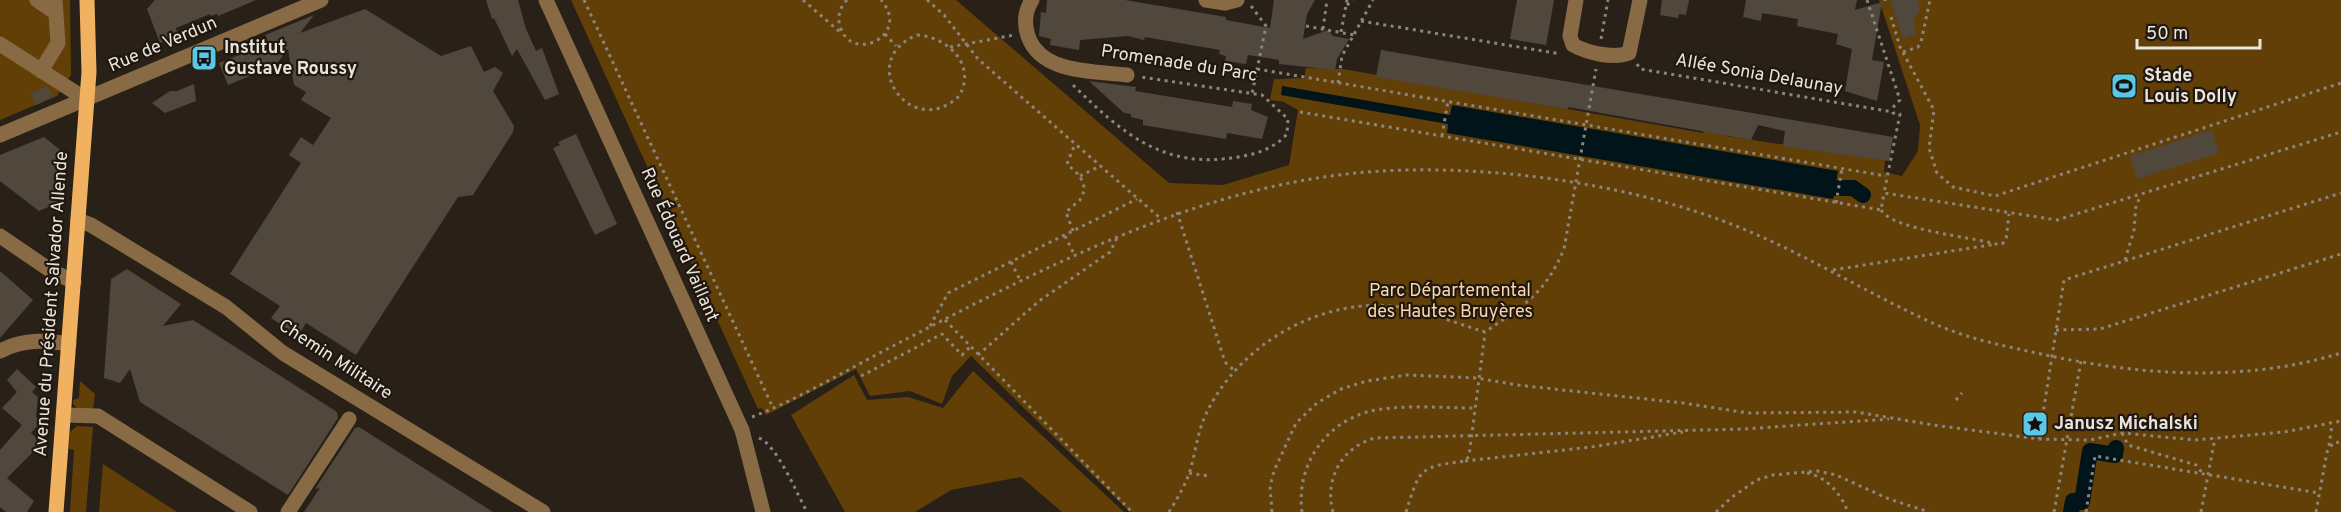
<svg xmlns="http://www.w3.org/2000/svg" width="2341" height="512" font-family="Overpass,sans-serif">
<rect width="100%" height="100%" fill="#292118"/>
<path fill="#623f06" d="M 0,0 L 70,0 L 71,75 L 57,96 L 0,120 Z
M 571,0 L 956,0 L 1169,183 L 1223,185 L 1289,165 L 1298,110 L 1284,102 L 1270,100 L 1274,79 C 1285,80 1294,77 1304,79 L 1306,68 L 1343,69 L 1703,133 L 1704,130 L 1726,134 L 1726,136 L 1885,160 L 1884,172 L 1902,176 L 1918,151 L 1920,125 L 1879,0 L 2341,0 L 2341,512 L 1130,512 L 971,356 L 952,376 L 942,404 L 910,391 L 870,396 L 856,369 L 766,415 L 762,408 L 758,409 Z
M 973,371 L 1124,512 L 1062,512 L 1021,477 L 951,490 L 915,512 L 845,512 L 791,415 L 854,375 L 867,400 L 908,397 L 943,408 Z
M 80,381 L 95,394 L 93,410 L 77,408 L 73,404 L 73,400 L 79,398 Z
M 77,426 L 93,427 L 86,512 L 70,512 L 74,450 L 69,449 L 70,432 Z
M 103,464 L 177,512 L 99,512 Z"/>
<path fill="#00141a" d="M 1282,86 L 1450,115 L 1452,105 L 1838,171 L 1833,199 L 1447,133 L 1448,124 L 1281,95 Z"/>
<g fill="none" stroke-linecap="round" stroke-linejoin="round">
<path stroke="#00141a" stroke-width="16" d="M 1815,188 L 1853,188 L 1863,195
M 2071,512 L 2073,501 L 2082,502 L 2090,451 L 2115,455 L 2116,448"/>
</g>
<path fill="#51483d" d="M 155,0 L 256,0 L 218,16 L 217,14 L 211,16 L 210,14 L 176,28 L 178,35 L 160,43 L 147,9 Z
M 486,0 L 518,0 L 526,29 L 536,51 L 542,48 L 559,94 L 545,100 L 517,49 L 512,56 L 494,18 L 492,19 Z
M 1047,0 L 1125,0 L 1226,17 L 1226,20 L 1270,28 L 1274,0 L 1315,0 L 1307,14 L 1303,39 L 1328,30 L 1333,36 L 1349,39 L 1337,59 L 1335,70 L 1279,64 L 1279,60 L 1248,55 L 1246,64 L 1225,61 L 1226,56 L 1219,54 L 1220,50 L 1145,37 L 1144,40 L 1128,36 L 1080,40 L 1079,50 L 1050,45 L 1051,39 L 1039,36 L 1041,12 L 1046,13 Z
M 1517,0 L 1554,0 L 1546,45 L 1510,39 Z
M 1662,0 L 1689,0 L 1686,15 L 1679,14 L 1678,18 L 1660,15 Z
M 1746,0 L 1857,0 L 1855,10 L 1882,2 L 1872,60 L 1884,62 L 1877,101 L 1845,91 L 1852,49 L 1836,44 L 1838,34 L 1797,26 L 1798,19 L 1762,13 L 1761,21 L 1743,17 Z
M 1890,0 L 1917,0 L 1920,9 L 1913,22 L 1917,34 L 1903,39 Z
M 365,9 L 441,56 L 471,46 L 484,72 L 495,67 L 503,73 L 493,91 L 514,126 L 513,132 L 473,195 L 458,197 L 356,355 L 306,323 L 298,336 L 271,318 L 280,306 L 230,274 L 301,163 L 289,155 L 301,137 L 313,145 L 331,118 L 301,100 L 306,92 L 294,85 L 288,49 L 269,74 L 267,69 L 228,85 L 219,63 L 269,43 L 265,35 L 314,15 L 300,33 Z
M 1381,50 L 1893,137 L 1889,161 L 1783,146 L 1785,131 L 1758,125 L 1751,140 L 1568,107 L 1568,109 L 1376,77 Z
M 1089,81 L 1136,87 L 1135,91 L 1232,107 L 1233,101 L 1252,104 L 1251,110 L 1268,117 L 1262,139 L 1227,133 L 1226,139 L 1143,125 L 1143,120 L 1131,117 L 1131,114 L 1124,113 Z
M 194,84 L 196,101 L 165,113 L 152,103 L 170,91 L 177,91 Z
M 47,86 L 53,97 L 36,105 L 31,93 Z
M 2212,130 L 2219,153 L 2137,179 L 2130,156 Z
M 576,134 L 617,224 L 595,235 L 553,148 L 560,145 L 558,142 Z
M 44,137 L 64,153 L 60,202 L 39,211 L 0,181 L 0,155 Z
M 127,269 L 181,304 L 163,326 L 193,320 L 337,412 L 338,418 L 288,495 L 140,402 L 130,369 L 120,383 L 104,378 L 111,279 Z
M 0,271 L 33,300 L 0,338 Z
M 17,369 L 36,387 L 32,392 L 38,397 L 36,417 L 41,422 L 31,433 L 42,443 L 7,478 L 34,501 L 27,512 L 6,512 L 0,507 L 0,450 L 22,425 L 2,408 L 17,392 L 7,380 Z
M 359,427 L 493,512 L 304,512 L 320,488 L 315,489 L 355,428 Z"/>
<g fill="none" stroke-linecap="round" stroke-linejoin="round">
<path stroke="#8c857d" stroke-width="3" stroke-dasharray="3 4.5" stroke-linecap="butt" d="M 584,0 L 773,408
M 803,0 L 841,33
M 847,0 C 840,7 837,16 840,26 C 851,65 912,35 881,0
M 927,0 L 944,15 L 978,59 L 1160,218
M 1867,0 L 1900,100 L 1894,106 L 1893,113 L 1900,114 L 1884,193 L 2057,220 L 2341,132
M 1885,0 L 1885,1
M 1347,5 L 1353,0
M 1251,6 L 1266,26 L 1252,94
M 1891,17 L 1900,47 L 1934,110 L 1929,148 L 1937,173 L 1953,187 L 1995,196 L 2341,83
M 1361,21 L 1555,53 L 1560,51
M 1306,26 L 1354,35
M 1323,29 L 1327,0
M 1341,32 L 1347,0
M 885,34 L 896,46
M 917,35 C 943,36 974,60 962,90 C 961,95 955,101 950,103 C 905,132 858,59 917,35 Z
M 1601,39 L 1608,0
M 950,47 L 1014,35
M 1903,52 L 1918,47 L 1921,42 L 1930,0
M 1637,64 L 1640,69 L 1893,112
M 1257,69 L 1886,176
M 1338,83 L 1342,56 L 1373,0
M 1073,85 C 1123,134 1164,170 1238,157 C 1257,154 1275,148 1287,134 L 1288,119 L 1262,95 L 1141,77
M 1300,112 L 1881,210 L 1884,193
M 1442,136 L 1448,101
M 1080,176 L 1100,166
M 1836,203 L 1842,169
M 1881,210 C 1893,230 1972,237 1996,244 L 2002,244 L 2006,240 L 2009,214
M 1177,212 L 1225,362 L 1235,371
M 1073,231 L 1066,212 L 1080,200 L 1085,189 L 1080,176 L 1067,164 L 1075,144
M 1065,236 L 1075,256
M 2125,260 L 2134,230 L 2136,205 L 2141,196
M 1011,262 L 1021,282
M 1833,270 L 1996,244
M 945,320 L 1132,512
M 930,326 L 948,293 L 1137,199
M 2056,330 L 2100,329 L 2341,254
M 978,355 L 1039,301 L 1110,252 L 1117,238
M 861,376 L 942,334 L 962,355 L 970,347
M 1956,400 L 1962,393
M 752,417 C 801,398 848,369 895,345 C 1057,261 1221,173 1408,170 C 1513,168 1633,186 1731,224 C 1803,252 1866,293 1935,324 C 1966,338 2000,345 2032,352 C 2133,375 2241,384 2341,353
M 2122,433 L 2128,445 L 2196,465 L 2203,474
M 759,438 C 777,445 797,494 807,512
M 2039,439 L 2064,280 L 2341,193
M 2329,446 L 2332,424
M 1465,461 L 1591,447 L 1683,432
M 1189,473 L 1208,476
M 1807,473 C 1827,477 1841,494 1848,512
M 1169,512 C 1177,499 1185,486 1190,471 C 1196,451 1198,428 1208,410 C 1241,344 1319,299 1393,306 C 1424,310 1455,323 1485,332 C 1524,305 1545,294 1564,249 L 1596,69
M 1272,512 L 1270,486 L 1274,471 L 1296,423 L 1317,403 L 1341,389 L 1367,381 L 1407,375 L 1477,378 L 1517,385 L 1683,403 L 1748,413 L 1856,412 L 1933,425 L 2039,439 L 2090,440 L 2122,433 L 2195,440 L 2284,432 L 2341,421
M 1302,512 C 1296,467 1323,425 1367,412 C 1395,404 1444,408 1474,408
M 1333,512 C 1324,479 1342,447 1375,438 L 1744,429 L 1889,419
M 1406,512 C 1420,468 1419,467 1465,461 L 1469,456 L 1485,333
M 1716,512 L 1732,497 L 1757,480 L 1773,475 L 1817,471 L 1836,475 L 1889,499 L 1929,512
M 2054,512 L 2081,361
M 2086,512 L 2095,456 L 2319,493
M 2201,512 L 2215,438
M 2316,512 L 2327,452 L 2333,443 L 2341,442"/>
<path stroke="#886a45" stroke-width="15" d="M 37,0 L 56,13
M 546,0 L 742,430 L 763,512
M 1032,0 C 1025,11 1024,24 1028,36 C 1041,74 1094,71 1127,75
M 1206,0 L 1225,3 L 1237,0
M 1576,0 L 1570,36 L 1573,45 C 1588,53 1613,59 1629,53 L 1640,0
M 0,44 L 87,100
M 41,71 L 58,43 L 55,0
M 0,135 L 321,0
M 78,220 L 91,225 L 226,307 L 283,353 L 543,512
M 0,236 L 50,270 L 74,282
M 0,351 C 23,339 44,340 69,344
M 64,415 L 98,416 L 250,512
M 288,512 L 349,419"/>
<path stroke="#f0b160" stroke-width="15" d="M 56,512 L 89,72 L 87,0"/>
</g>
<defs>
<g id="bus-square" transform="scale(1.35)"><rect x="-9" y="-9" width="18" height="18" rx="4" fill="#59c8e5" stroke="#20180f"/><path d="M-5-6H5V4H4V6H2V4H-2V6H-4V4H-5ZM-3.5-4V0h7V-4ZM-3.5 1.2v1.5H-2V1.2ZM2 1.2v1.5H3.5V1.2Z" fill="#111"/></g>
<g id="stadium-square" transform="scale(1.35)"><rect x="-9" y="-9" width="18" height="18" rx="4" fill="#59c8e5" stroke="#20180f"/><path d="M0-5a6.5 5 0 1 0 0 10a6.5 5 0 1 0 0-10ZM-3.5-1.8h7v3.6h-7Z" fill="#111"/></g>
<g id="sight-square" transform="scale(1.35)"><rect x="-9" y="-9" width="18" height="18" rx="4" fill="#59c8e5" stroke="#20180f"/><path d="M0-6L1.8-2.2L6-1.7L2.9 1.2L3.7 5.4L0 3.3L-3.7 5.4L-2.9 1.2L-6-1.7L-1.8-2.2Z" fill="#111"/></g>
</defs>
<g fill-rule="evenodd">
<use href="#bus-square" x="204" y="58"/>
<use href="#stadium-square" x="2124" y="86"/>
<use href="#sight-square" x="2035" y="424"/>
</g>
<g text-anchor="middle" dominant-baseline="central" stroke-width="4.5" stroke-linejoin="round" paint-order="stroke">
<g font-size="18" fill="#e9e4dd" stroke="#20180f">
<text transform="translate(163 45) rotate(-23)">Rue de Verdun</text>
<text transform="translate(1179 64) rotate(9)">Promenade du Parc</text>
<text transform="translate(1759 75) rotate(10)">Allée Sonia Delaunay</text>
<text transform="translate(679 245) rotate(66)">Rue Édouard Vaillant</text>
<text transform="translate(52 304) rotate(-86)">Avenue du Président Salvador Allende</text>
<text transform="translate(335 360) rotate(33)">Chemin Militaire</text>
</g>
<g font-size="18" font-weight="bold" fill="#e9e4dd" stroke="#20180f" text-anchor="start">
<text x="224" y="48">Institut<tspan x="224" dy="21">Gustave Roussy</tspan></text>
<text x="2144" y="76">Stade<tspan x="2144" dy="21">Louis Dolly</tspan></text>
<text x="2054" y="424">Janusz Michalski</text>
</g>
<g font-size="18" fill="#fad6ac" stroke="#20180f">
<text x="1450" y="291">Parc Départemental<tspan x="1450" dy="21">des Hautes Bruyères</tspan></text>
</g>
</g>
<path d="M2137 39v9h123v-9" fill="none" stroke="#e9e4dd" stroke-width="3"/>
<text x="2146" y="39" font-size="18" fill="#e9e4dd" stroke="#20180f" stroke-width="4.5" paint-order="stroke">50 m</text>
</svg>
